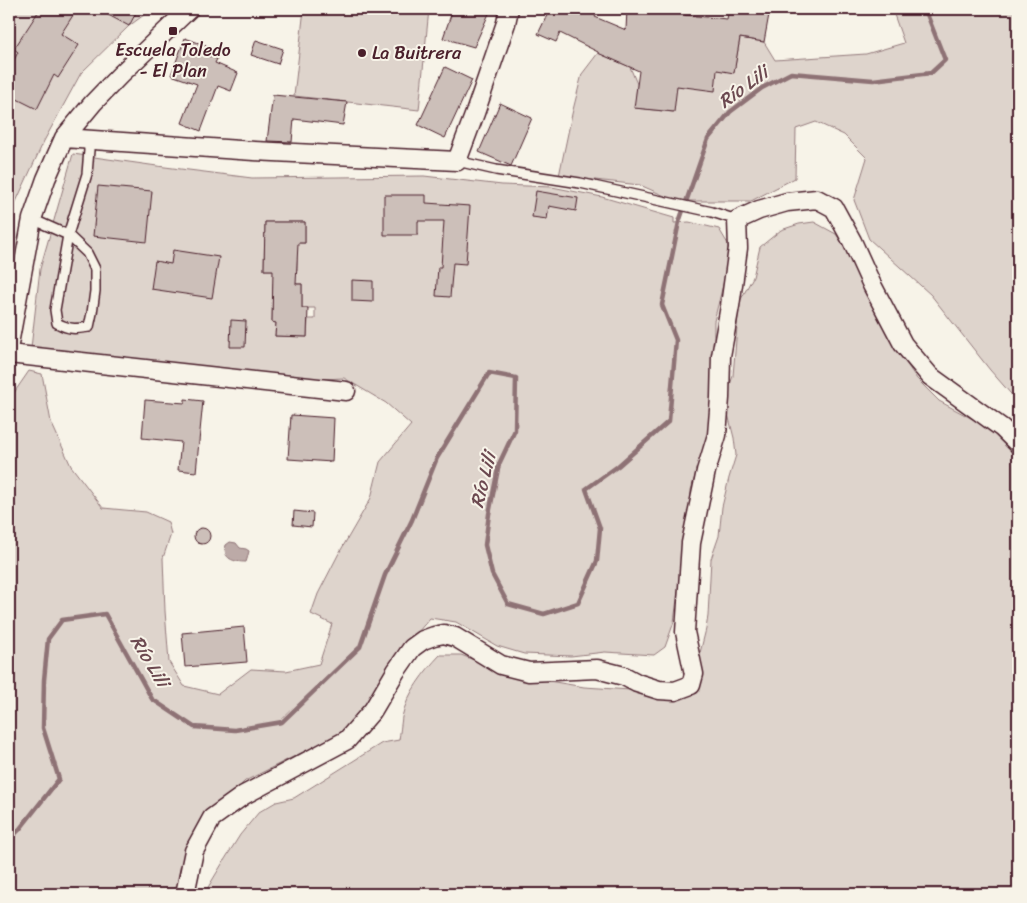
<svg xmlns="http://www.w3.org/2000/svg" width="1027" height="903" font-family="Sriracha,sans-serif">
<rect width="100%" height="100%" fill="#f7f3e8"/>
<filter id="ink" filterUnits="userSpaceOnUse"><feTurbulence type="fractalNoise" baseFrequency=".02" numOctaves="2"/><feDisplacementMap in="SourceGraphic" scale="10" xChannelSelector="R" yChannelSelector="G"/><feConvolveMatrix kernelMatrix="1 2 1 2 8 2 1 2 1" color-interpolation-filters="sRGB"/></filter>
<g filter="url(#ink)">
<path fill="#ded4cc" stroke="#947a7c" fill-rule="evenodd" d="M 9,9 L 152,9 L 129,26 L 81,73 L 44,141 L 9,217 Z
M 304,9 L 429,9 L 419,110 L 294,96 Z
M 892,9 L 1018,9 L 1018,402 L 990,370 L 931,295 L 869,239 L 854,200 L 867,158 L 844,135 L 816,122 L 796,129 L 795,178 L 751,201 L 686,201 L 674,200 L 640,185 L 559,176 L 572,114 L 582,74 L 598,53 L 630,67 L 637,84 L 635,108 L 673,112 L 681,48 L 734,72 L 740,38 L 764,42 L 775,60 L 866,54 L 904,43 Z
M 73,154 L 157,166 L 252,178 L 424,176 L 502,185 L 552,187 L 602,197 L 674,218 L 674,223 L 689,222 L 719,229 L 728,244 L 727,269 L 714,321 L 713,415 L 691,490 L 689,528 L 680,576 L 674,622 L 665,647 L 654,655 L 605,652 L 571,656 L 524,654 L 497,646 L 456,622 L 430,618 L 406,646 L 367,713 L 342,737 L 301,753 L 245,781 L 209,816 L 188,867 L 175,894 L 9,894 L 9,400 L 29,371 L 42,374 L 51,422 L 71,466 L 103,508 L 146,512 L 168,522 L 171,534 L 163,558 L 165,611 L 169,662 L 184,686 L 218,694 L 251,669 L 286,671 L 319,664 L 332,624 L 311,614 L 318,594 L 338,555 L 371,498 L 380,462 L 411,425 L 386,403 L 344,378 L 322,379 L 270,375 L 224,368 L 31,348 L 40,269 ZM 265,222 L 305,222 L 305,243 L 286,243 L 297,258 L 297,270 L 264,270 ZM 273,283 L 302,284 L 302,308 L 315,308 L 315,319 L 308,319 L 307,337 L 275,336 L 276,323 L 272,322 Z
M 814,222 L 836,234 L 844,246 L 864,283 L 879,318 L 895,347 L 917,379 L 939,401 L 1012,440 L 1018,445 L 1018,894 L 204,894 L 225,859 L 240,835 L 259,812 L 276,802 L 294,798 L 382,743 L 399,740 C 400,733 401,725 402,717 C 407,693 424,672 440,655 L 461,655 L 514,675 L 584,687 L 646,691 L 683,685 L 699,657 L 706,629 L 708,616 L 711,559 L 719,536 L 722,507 L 729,478 L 736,455 L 734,438 L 727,410 L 726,397 L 733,376 L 739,303 L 753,277 L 760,247 L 781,230 L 799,224 Z"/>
<path fill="#bcaaa7" stroke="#8e7275" d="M 230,542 L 236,543 L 240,548 L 246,549 L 249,551 L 247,559 L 246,562 C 234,562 222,559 226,545 Z"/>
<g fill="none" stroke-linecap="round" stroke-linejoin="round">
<path stroke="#8e7275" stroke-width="4.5" d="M 9,840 L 19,830 L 59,779 L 43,728 L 44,680 L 48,639 L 62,620 L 105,614 L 152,699 L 194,727 L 235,730 L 282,722 L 360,647 L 385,575 L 412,520 L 437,458 L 489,373 L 516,378 L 515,430 L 499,464 L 489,514 L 485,545 L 492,574 L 508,604 L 544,614 L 578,603 L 597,561 L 600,528 L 586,489 L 618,466 L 669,421 L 676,340 L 662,305 L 679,222 L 708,139 L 730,112 L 762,88 L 791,73 L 873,80 L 931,73 L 945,60 L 925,9"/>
</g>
<path fill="#ccbfb9" stroke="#4a1f2b" d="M 40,9 L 77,9 L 61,34 L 79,45 L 58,78 L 54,75 L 37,109 L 9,95 L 9,70 L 18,52 L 14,49 Z
M 97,9 L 138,9 L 129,26 Z
M 453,9 L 491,9 L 474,47 L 443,38 Z
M 550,9 L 599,9 L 595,17 L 626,30 L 627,9 L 685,9 L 685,15 L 727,19 L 729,9 L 770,9 L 764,42 L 740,38 L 734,73 L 717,70 L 715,91 L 677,86 L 674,112 L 634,108 L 639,71 L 598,53 L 598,52 L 560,33 L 556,42 L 538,34 Z
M 185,38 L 207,46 L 204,54 L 217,59 L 215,63 L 238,73 L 231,91 L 218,86 L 201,131 L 182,123 L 197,84 L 171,75 Z
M 256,40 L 283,49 L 278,64 L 251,55 Z
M 445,67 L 472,80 L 445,138 L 418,125 Z
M 273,95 L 347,102 L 343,125 L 294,119 L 292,142 L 267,141 Z
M 500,103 L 532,118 L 511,166 L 479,152 Z
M 98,186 L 152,191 L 147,242 L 93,236 Z
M 536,191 L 578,198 L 576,211 L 549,206 L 547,219 L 532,217 Z
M 384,195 L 426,195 L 426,203 L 470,206 L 466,264 L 453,263 L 450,297 L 436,296 L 438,267 L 441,267 L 444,221 L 418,221 L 418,235 L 384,235 Z
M 265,222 L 305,222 L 305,243 L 298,243 L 296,284 L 302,284 L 302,308 L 308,308 L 307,337 L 275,336 L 276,323 L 272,322 L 273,270 L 264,270 Z
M 173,250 L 219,257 L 212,298 L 151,289 L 155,261 L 171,264 Z
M 352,280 L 373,281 L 373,302 L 352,301 Z
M 231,320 L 246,321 L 245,347 L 230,347 Z
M 185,399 L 203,401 L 196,472 L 178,470 L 181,442 L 142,438 L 145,400 L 185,403 Z
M 291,415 L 334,418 L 332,462 L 288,459 Z
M 294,511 L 313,513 L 312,527 L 293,525 Z
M194 536a8 8 0 1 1 16 0a8 8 0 1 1-16 0Z
M 244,627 L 247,662 L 185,667 L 182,633 Z"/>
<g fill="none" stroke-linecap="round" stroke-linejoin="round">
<g stroke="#4a1f2b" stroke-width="12">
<path id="lane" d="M 457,161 L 496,170 L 580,183 L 712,212 L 737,220
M 32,219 L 68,235 L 87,253 L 95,269 L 95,291 L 92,313 L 89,327 C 75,329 70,330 57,323 L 55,310 L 68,235 L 87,174 L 89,150 L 88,140"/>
</g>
<g stroke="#4a1f2b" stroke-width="21">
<path id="street" d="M 64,138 L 254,151 L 457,161 L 475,113 L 506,23 L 509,9
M 9,344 L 32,219 L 46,179 L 64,138 L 93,103 L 120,75 L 189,9
M 9,354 L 346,391
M 185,894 L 194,851 L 212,818 L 244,795 L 347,740 L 373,710 L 396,671 L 412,648 L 423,640 L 434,636 L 444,634 L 455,637 L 501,665 L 529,672 L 597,669 L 624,676 L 637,683 L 659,690 L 675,691 L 691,685 L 694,674 L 685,632 L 691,543 L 706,471 L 717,435 L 720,398 L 721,356 L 730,306 L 738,248 L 737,220 L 759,210 L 787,202 L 817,199 L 834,208 L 852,241 L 872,285 L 903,344 L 930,376 L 1002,428 L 1018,444"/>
</g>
<use href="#lane" stroke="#f7f3e8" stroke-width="9"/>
<use href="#street" stroke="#f7f3e8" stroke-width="18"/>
</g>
</g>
<g fill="#4a1f2b" stroke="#f7f3e8" stroke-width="2">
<rect x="168" y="26" width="10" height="10" rx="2.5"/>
<circle cx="362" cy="53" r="5"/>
</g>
<g text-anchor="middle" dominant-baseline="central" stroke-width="4" stroke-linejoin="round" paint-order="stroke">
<g font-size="18" fill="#4a1f2b" stroke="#f7f3e8">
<text x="173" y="50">Escuela Toledo<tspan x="173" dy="21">- El Plan</tspan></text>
<text x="372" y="53" text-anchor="start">La Buitrera</text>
</g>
<g font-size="19" font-style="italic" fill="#6c4950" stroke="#f7f3e8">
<text transform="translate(743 87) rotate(-36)">Río Lili</text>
<text transform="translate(483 480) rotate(-76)">Río Lili</text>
<text transform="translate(150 661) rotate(59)">Río Lili</text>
</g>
</g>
<rect width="1027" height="903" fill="none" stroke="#f7f3e8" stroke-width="30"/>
<rect x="15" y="15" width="997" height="873" fill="none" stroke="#4a1f2b" stroke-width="2" filter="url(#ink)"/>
</svg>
